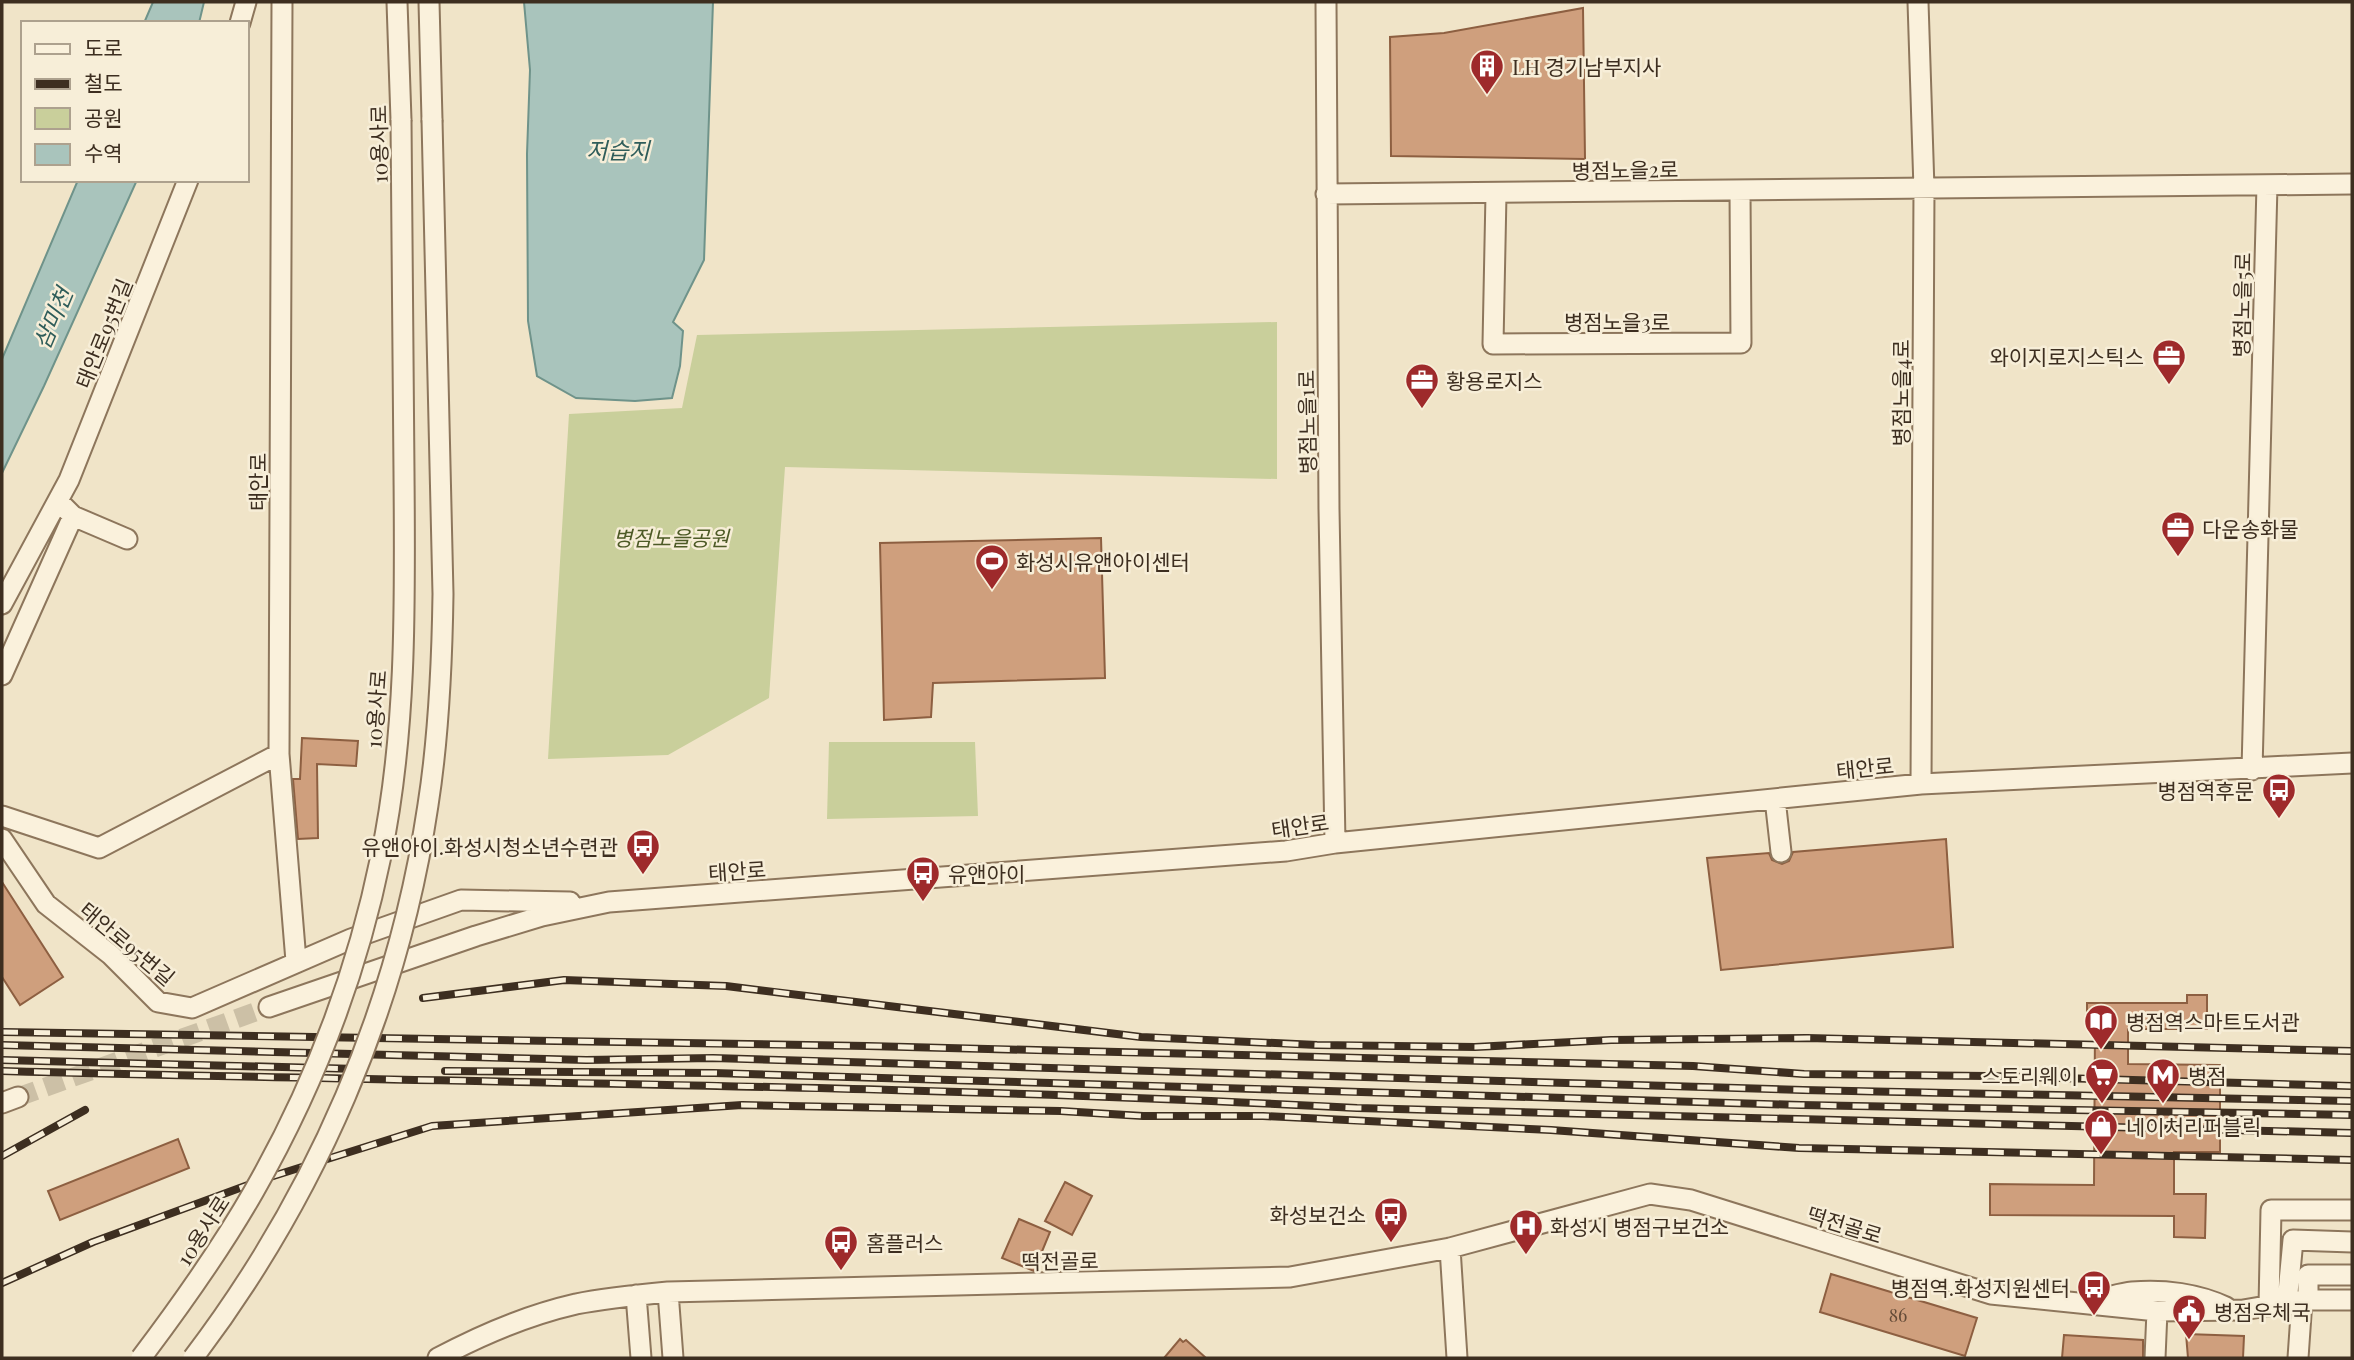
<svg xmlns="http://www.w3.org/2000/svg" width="2354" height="1360" font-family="'Playfair Display','Noto Sans KR',serif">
<rect width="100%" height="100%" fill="#f0e4c8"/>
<path fill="#c9cf9b" d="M 1277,322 L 1277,479 L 785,467 L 769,698 L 668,755 L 548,759 L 569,414 L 682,408 L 697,335 Z
M 829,742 L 975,742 L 978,816 L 827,819 Z"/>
<path fill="#a9c4bc" stroke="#6f938a" stroke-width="2" d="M 153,2 L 204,2 L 199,23 L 144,23 Z
M 524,2 L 713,2 L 704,260 L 673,322 L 683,331 L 680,366 L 672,398 L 635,401 L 576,398 L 537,376 L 528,321 L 527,154 L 530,70 Z
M 78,180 L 137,180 L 44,386 L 2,473 L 2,359 Z"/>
<path fill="#cf9f7d" stroke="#8d5f41" stroke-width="2" d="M 1583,8 L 1585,159 L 1391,156 L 1390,37 L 1444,33 Z
M 1101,538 L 1105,678 L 933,683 L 931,717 L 884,720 L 880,543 Z
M 302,738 L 358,741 L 356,766 L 317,764 L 318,838 L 298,839 L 293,779 L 300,779 Z
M 1946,839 L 1953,947 L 1721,970 L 1707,858 L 1769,853 L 1772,860 L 1782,864 L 1789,861 L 1793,852 Z
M 2,882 L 63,977 L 20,1005 L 2,977 Z
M 2187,995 L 2207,995 L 2207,1029 L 2128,1029 L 2128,1064 L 2220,1065 L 2220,1152 L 2174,1152 L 2174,1194 L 2206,1194 L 2205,1238 L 2174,1237 L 2174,1216 L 1990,1215 L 1990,1184 L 2094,1185 L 2095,1026 L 2087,1026 L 2087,1003 L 2187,1003 Z
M 178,1139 L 189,1168 L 60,1220 L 48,1191 Z
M 1065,1182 L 1092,1196 L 1072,1235 L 1045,1221 Z
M 1019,1219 L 1050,1232 L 1034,1271 L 1002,1258 Z
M 1831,1274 L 1977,1318 L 1965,1356 L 1820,1312 Z
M 2186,1334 L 2244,1336 L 2243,1358 L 2188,1358 Z
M 2064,1335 L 2143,1340 L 2143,1358 L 2062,1358 Z
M 1180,1339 L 1183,1342 L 1186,1340 L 1206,1358 L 1164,1358 Z"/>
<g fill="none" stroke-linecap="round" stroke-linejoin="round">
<path stroke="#ccc0a6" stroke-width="19" stroke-dasharray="19 10" stroke-linecap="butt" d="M 18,1097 L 269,1007"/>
<g stroke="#8d765c" stroke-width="23">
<path id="minor" d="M 282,2 L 279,754 L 296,961
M 397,2 L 401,120
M 429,2 L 432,120
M 1326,2 L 1329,509 L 1335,843
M 1918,2 L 1924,189 L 1921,784
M 240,23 L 246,2
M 1326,194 L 2352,184
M 1496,194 L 1493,344 L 1741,343 L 1740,191
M 73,516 L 127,539
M 2,604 L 69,480 L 188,180
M 2,675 L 73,516 L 59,502
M 2252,770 L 2267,185
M 1775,799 L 1781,852
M 2,816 L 99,848 L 279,754
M 2,839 L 46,904 L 111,955 L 158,1002 L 192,1008 L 351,939 L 461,900 L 570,902
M 269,1007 L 476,936 L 542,916 L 609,902 L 1286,851 L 1335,843 L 1921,784 L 2352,763
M 2,1103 L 18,1097
M 1450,1248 L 1457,1358
M 668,1292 L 673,1358
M 636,1295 L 641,1358
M 2099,1299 C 2110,1297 2121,1293 2132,1292 C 2164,1289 2198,1294 2226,1307
M 2308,1300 L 2308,1275 L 2352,1275
M 2287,1303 L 2293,1240 L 2352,1242
M 2269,1306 L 2271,1210 L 2352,1210
M 438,1358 C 481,1335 528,1315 576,1304 C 606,1298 637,1295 668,1292 L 1290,1277 L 1450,1248 L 1650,1194 L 1691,1200 L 1991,1294 L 2157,1311 L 2243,1310 L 2302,1300 L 2352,1300
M 2155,1358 L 2157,1311
M 2298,1358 L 2302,1300"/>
</g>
<use href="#minor" stroke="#faf1dc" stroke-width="19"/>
<g stroke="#3d2e20" stroke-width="8">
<path id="rail" d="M 423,998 L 564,980 L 726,986 L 1141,1037 L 1317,1045 L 1475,1047 L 1611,1040 L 1807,1038 L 2352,1051
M 2,1032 L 867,1046 L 1693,1066 L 1804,1074 L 1987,1076 L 2352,1086
M 2,1045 L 586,1060 L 713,1058 L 1803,1090 L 2352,1101
M 2,1060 L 358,1069
M 2,1071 C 453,1083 906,1084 1357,1108 L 2352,1133
M 445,1071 L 714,1073 L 1801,1105 L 2352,1115
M 2,1156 L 85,1110
M 2,1283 L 93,1242 L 267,1178 L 432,1126 L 742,1105 L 1061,1111 L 1143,1116 L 1263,1116 L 1551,1130 L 1799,1148 L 2352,1160"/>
</g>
<use href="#rail" stroke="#f7eed8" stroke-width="5" stroke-dasharray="16" stroke-linecap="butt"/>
<g stroke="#8d765c" stroke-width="23" stroke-linecap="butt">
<path id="minor-bridge" d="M 141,1358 C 181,1305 221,1249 254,1191 C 313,1088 357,973 381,856 C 407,731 405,600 404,473 C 403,355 402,238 401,120
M 193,1358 C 316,1196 398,1007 428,805 C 439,735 442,664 443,594 L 432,120"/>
</g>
<use href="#minor-bridge" stroke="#faf1dc" stroke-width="19"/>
</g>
<defs>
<g id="building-pin" transform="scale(1.75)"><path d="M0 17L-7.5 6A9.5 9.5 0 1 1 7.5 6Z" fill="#9e2a2b" stroke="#f7eed8"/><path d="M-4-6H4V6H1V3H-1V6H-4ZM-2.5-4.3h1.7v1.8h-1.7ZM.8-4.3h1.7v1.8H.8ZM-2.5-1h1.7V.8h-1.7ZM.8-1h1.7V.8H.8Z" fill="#fff"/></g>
<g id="office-pin" transform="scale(1.75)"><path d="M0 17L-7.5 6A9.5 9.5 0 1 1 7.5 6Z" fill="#9e2a2b" stroke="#f7eed8"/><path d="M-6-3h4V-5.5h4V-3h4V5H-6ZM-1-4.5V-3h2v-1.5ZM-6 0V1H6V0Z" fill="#fff"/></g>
<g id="stadium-pin" transform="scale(1.75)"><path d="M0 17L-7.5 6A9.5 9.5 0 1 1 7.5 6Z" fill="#9e2a2b" stroke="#f7eed8"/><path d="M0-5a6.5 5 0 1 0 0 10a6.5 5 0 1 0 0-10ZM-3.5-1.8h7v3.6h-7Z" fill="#fff"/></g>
<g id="bus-pin" transform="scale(1.75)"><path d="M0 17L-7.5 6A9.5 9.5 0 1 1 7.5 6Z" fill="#9e2a2b" stroke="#f7eed8"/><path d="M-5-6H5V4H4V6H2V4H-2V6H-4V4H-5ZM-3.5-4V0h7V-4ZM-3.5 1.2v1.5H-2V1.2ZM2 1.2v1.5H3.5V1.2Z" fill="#fff"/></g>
<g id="library-pin" transform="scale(1.75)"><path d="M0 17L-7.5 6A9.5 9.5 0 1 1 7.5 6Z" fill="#9e2a2b" stroke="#f7eed8"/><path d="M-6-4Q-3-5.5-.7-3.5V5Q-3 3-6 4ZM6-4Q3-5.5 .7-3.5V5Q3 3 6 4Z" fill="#fff"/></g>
<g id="supermarket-pin" transform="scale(1.75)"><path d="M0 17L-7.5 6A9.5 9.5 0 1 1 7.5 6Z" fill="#9e2a2b" stroke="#f7eed8"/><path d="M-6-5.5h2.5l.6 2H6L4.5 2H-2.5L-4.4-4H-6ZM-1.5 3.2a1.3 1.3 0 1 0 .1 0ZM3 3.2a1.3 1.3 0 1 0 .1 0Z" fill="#fff"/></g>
<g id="metro-pin" transform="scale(1.75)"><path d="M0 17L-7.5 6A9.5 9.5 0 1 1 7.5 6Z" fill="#9e2a2b" stroke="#f7eed8"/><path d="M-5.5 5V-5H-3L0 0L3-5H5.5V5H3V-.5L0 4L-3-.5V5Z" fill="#fff"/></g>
<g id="shop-pin" transform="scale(1.75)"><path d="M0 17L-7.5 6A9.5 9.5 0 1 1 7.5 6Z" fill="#9e2a2b" stroke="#f7eed8"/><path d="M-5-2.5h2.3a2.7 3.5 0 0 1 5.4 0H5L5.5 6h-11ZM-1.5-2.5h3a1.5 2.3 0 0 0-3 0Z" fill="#fff"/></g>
<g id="hospital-pin" transform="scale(1.75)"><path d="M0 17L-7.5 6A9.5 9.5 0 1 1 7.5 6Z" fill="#9e2a2b" stroke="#f7eed8"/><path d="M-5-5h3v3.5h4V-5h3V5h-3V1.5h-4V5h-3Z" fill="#fff"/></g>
<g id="civic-pin" transform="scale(1.75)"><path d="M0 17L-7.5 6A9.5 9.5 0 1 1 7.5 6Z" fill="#9e2a2b" stroke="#f7eed8"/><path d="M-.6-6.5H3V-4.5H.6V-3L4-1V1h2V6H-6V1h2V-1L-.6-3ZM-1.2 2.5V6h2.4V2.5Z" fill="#fff"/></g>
</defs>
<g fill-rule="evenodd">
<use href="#building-pin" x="1487" y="66"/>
<use href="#office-pin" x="2169" y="356"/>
<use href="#office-pin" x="1422" y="380"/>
<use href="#office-pin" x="2178" y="528"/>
<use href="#stadium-pin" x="992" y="561"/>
<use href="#bus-pin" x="2279" y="790"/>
<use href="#bus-pin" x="643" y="846"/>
<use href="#bus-pin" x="923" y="873"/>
<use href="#library-pin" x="2101" y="1021"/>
<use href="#supermarket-pin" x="2102" y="1075"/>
<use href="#metro-pin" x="2163" y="1075"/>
<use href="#shop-pin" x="2101" y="1126"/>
<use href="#bus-pin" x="1391" y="1214"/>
<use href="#hospital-pin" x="1526" y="1226"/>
<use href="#bus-pin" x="841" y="1242"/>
<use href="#bus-pin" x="2094" y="1287"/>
<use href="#civic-pin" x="2189" y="1311"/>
</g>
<g text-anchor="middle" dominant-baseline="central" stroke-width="5" stroke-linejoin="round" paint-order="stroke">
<g font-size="18" fill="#624a37">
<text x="1898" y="1315">86</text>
</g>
<g font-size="21" fill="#3d2e20" stroke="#f7eed8" text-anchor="start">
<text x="1512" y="66">LH 경기남부지사</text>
<text x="2144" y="356" text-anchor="end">와이지로지스틱스</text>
<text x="1446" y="380">황용로지스</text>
<text x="2202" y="528">다운송화물</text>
<text x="1016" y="561">화성시유앤아이센터</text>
<text x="2254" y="790" text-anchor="end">병점역후문</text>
<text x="618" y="846" text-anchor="end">유앤아이.화성시청소년수련관</text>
<text x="948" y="873">유앤아이</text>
<text x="2126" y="1021">병점역스마트도서관</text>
<text x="2078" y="1075" text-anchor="end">스토리웨이</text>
<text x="2188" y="1075">병점</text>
<text x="2126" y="1126">네이처리퍼블릭</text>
<text x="1366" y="1214" text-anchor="end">화성보건소</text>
<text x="1550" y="1226">화성시 병점구보건소</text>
<text x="866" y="1242">홈플러스</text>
<text x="2070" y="1287" text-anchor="end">병점역.화성지원센터</text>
<text x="2214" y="1311">병점우체국</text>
</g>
<g font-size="21" fill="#3d2e20" stroke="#f7eed8">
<text transform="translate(378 144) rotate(-91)">10용사로</text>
<text transform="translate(1625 169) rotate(-1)">병점노을2로</text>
<text transform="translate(2241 305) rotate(-89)">병점노을5로</text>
<text x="1617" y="321">병점노을3로</text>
<text transform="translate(103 333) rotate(-68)">태안로95번길</text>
<text transform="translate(1900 393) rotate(-90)">병점노을4로</text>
<text transform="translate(1306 422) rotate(-91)">병점노을1로</text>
<text transform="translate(257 482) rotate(-90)">태안로</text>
<text transform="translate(375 709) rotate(-86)">10용사로</text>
<text transform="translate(1865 767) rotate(-6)">태안로</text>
<text transform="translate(1300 825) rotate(-8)">태안로</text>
<text transform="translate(737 870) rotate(-4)">태안로</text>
<text transform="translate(128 943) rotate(40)">태안로95번길</text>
<text transform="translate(1845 1224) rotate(17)">떡전골로</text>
<text transform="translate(202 1230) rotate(-57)">10용사로</text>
<text transform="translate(1060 1260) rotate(-1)">떡전골로</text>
</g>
<g font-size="21" font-style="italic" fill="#4d5a26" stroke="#f7eed8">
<text x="671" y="537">병점노을공원</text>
</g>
<g font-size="23" font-style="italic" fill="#2f5d5a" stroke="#f7eed8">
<text x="618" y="149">저습지</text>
<text transform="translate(52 318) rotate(-67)">삼미천</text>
</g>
</g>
<rect width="2354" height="1360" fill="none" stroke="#3d2e20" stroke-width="7"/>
<rect x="21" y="21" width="228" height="161" fill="#f7eed8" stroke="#ada18e" stroke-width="2"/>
<rect x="35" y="44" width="35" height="10" fill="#faf1dc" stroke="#ada18e" stroke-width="2"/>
<text x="84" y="56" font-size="21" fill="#3d2e20">도로</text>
<rect x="35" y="79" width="35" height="10" fill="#3d2e20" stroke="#ada18e" stroke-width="2"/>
<text x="84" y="91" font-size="21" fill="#3d2e20">철도</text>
<rect x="35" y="108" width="35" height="21" fill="#c9cf9b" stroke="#ada18e" stroke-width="2"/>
<text x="84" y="126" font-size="21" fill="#3d2e20">공원</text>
<rect x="35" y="144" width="35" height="21" fill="#a9c4bc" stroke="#ada18e" stroke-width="2"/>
<text x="84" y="161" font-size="21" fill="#3d2e20">수역</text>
</svg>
